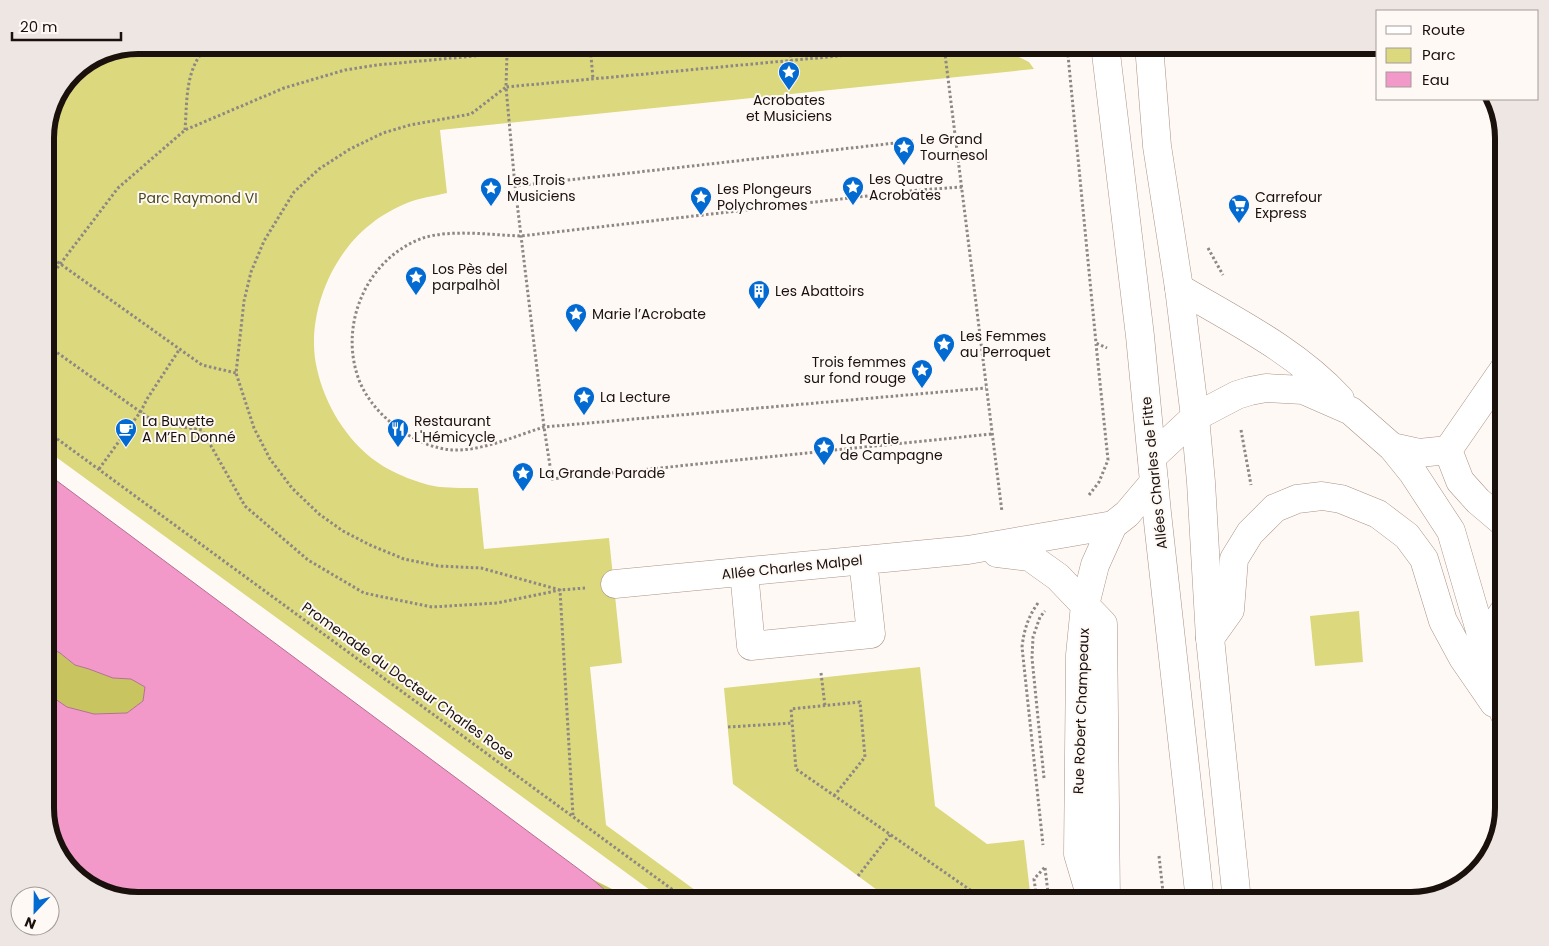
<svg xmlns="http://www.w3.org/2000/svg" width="1549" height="946" font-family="Poppins,sans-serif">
<rect width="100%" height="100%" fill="#fff9f6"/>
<path fill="#dbd87d" d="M 139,45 L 1018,45 L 1019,57 L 1029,62 L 1034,69 L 440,130 L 447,193 C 434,196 419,198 407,203 C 395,208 380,216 371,224 C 330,255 305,319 317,369 C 325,405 347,441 377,462 C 392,473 422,485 440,487 C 453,488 465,488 478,488 L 484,549 L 609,538 L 622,663 L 590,667 L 606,825 L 710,901 L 665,901 L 45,449 L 45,132 L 72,72 L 102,52 L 114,50 L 127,51 Z
M 1359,611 L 1363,662 L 1315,666 L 1310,616 Z
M 920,667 L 935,806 L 987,844 L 1024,840 L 1031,901 L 892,901 L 733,784 L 724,688 Z"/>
<path fill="#c8c460" d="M 45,645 L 60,653 L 75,665 L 89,669 L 113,678 L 131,679 L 145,687 L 143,701 L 127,713 L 94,714 L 67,707 L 45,692 Z
M 592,879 L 636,901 L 618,901 Z"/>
<path fill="#f399ca" stroke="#b27091" d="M 45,472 L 592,879 L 618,901 L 138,901 L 91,888 L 58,855 L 45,814 L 45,692 L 67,707 L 94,714 L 127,713 L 143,701 L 145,687 L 131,679 L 113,678 L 89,669 L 75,665 L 60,653 L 45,645 Z"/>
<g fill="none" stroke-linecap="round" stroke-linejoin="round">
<g stroke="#ab9286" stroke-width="29">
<path id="minor" d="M 1179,288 C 1235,321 1296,351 1340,399
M 1392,447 L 1419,453 L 1448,450 L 1504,369
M 1448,450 L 1460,481 L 1478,501 L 1504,523
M 1152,457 L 1195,417 L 1237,395 L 1250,391 L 1266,388 L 1303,390 L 1351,411 L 1392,447 L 1413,473 L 1451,531 L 1504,713
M 997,553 L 1030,557 L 1058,577 L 1103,624 L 1106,901
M 744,572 L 751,646 L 871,634 L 863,560
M 615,584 L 968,550 L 1113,525 L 1127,514 L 1154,482
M 1210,638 L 1230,610 L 1234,559 L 1250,533 L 1275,508 L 1297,499 L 1322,496 L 1341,499 L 1378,514 L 1407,536 L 1424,559 L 1443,621 L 1463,658 L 1494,703
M 1486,651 L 1498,620 L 1504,611
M 1092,901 L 1078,854 L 1080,655 L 1085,605 L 1095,565 L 1113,525"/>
</g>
<g stroke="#ab9286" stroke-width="29">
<path id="major" d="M 1105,45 L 1140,336 L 1157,513 L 1200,901
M 1149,45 L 1157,146 L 1179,288 L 1195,417 L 1201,482 L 1210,638 L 1237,901"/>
</g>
<path stroke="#8e8783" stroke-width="3" stroke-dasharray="2.5 2.5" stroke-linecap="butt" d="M 513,45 L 507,53 L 506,87 L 471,114 L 410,125 L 383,133 L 350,149 L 319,169 L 294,192 L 264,241 L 251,272 L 244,301 L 236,373 L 254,428 L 270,459 L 292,488 L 319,514 L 343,531 L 370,545 L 404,559 L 438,566 L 481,568 L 560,590 L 585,588
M 590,45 L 593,79
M 789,45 L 791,61
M 1067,45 L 1096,343 L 1107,348
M 944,46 L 1002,512
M 185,130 C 187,105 185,75 201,54 C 204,51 209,48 213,45
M 913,141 L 515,186 L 544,427 L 552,479 L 992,434
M 515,186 L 506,87 L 956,45
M 962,187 L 919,190 L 521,236 C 491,235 451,229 423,238 C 369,257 340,320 357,374 C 368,412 413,447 452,450 C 483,451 515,436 544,427 L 986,388
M 1208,248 L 1223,275
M 45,253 L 202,365 L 236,373
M 45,284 L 118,188 L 185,130 L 284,88 L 345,70 L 377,65 L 507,53
M 45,344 L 156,423 L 202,430 L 245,506 L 308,560 L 364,593 L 432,607 L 497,603 L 560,590 L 573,816
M 45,430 L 688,901
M 1241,430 L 1251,485
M 99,469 L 141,411 L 147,399 L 179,350
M 1089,495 L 1099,482 L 1108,460 L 1096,344
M 1038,603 C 1028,617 1024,630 1022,647 L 1043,845
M 821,673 L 825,706
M 728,727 L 793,723
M 1044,778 L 1032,658 L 1033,637 L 1040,617 L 1045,611
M 834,796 L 865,757 L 860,702 L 791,709 L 796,769 L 986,901
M 1159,856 L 1164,901
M 1045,868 L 1049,901
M 858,876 L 890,835
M 1037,901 L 1034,879 L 1045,867"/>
<use href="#minor" stroke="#fff" stroke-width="28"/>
<use href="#major" stroke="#fff" stroke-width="28"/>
</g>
<defs>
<g id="sight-pin" transform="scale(1.125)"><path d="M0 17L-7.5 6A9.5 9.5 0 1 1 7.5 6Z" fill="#036ad2" stroke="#fff9f6"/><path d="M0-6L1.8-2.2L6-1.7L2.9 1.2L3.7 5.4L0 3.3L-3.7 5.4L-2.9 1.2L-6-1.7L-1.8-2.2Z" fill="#fff"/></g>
<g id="supermarket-pin" transform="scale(1.125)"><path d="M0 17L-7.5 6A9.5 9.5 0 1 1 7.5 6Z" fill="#036ad2" stroke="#fff9f6"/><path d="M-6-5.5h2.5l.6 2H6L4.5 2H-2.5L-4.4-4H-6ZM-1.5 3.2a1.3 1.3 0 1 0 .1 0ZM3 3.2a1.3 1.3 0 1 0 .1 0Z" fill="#fff"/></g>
<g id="building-pin" transform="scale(1.125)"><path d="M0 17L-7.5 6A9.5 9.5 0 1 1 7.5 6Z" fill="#036ad2" stroke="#fff9f6"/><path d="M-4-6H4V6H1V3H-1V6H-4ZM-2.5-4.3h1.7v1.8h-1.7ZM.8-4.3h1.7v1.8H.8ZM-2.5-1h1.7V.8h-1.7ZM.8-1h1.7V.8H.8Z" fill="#fff"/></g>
<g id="cafe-pin" transform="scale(1.125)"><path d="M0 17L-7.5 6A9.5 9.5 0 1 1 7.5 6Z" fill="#036ad2" stroke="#fff9f6"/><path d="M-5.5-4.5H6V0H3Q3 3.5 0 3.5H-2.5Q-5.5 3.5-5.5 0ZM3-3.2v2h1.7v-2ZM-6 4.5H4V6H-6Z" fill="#fff"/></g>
<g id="restaurant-pin" transform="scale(1.125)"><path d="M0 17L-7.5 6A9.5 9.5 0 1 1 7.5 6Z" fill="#036ad2" stroke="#fff9f6"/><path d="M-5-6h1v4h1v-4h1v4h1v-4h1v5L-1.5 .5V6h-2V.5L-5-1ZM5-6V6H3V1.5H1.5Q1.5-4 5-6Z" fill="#fff"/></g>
</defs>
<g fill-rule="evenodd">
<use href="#sight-pin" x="789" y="72"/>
<use href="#sight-pin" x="904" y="147"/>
<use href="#sight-pin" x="853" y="187"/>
<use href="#sight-pin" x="491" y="188"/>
<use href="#sight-pin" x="701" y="197"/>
<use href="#supermarket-pin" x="1239" y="205"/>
<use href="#sight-pin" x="416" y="277"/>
<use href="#building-pin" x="759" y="291"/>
<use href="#sight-pin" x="576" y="314"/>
<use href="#sight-pin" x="944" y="344"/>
<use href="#sight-pin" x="922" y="370"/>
<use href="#sight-pin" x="584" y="397"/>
<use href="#cafe-pin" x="126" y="429"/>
<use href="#restaurant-pin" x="398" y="429"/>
<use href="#sight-pin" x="824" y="447"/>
<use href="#sight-pin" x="523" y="473"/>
</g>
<g text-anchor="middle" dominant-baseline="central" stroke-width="4" stroke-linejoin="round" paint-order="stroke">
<g font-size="14" fill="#1a110d" stroke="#fff9f6" text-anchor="start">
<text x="789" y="100" text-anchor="middle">Acrobates<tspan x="789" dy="16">et Musiciens</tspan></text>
<text x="920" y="139">Le Grand<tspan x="920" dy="16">Tournesol</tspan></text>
<text x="869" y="179">Les Quatre<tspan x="869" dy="16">Acrobates</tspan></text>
<text x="507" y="180">Les Trois<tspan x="507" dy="16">Musiciens</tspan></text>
<text x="717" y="189">Les Plongeurs<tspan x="717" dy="16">Polychromes</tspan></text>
<text x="1255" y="197">Carrefour<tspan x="1255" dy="16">Express</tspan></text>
<text x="432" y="269">Los Pès del<tspan x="432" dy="16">parpalhòl</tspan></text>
<text x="775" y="291">Les Abattoirs</text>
<text x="592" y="314">Marie l’Acrobate</text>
<text x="960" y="336">Les Femmes<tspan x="960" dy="16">au Perroquet</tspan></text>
<text x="906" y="362" text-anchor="end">Trois femmes<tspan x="906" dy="16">sur fond rouge</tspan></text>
<text x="600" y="397">La Lecture</text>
<text x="142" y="421">La Buvette<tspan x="142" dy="16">A M’En Donné</tspan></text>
<text x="414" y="421">Restaurant<tspan x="414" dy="16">L'Hémicycle</tspan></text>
<text x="840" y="439">La Partie<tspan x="840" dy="16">de Campagne</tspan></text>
<text x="539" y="473">La Grande Parade</text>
</g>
<g font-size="14" fill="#4a491f" stroke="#fff9f6">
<text x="198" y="198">Parc Raymond VI</text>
</g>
<g font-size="14" fill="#1a110d" stroke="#fff9f6">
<text transform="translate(1154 473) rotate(-96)">Allées Charles de Fitte</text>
<text transform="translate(792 567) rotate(-6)">Allée Charles Malpel</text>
<text transform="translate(408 681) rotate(36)">Promenade du Docteur Charles Rose</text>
<text transform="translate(1081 711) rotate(-88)">Rue Robert Champeaux</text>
</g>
</g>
<path d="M0 0H1549V946H0ZM138 54H1411A84 84 0 0 1 1495 138V808A84 84 0 0 1 1411 892H138A84 84 0 0 1 54 808V138A84 84 0 0 1 138 54Z" fill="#ede6e3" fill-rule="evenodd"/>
<path fill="none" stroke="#1a110d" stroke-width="6" d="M138 54H1411A84 84 0 0 1 1495 138V808A84 84 0 0 1 1411 892H138A84 84 0 0 1 54 808V138A84 84 0 0 1 138 54Z"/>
<rect x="1376" y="10" width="162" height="90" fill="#fff9f6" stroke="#a39c99"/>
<rect x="1386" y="26" width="25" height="8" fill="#ffffff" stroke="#a39c99"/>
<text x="1422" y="35" font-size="15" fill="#1a110d">Route</text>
<rect x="1386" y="48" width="25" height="15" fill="#dbd87d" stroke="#a39c99"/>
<text x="1422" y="60" font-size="15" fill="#1a110d">Parc</text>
<rect x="1386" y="72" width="25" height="15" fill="#f399ca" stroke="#a39c99"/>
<text x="1422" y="85" font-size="15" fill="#1a110d">Eau</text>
<g transform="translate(35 911) rotate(202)"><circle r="24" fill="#fff9f6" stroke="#a39c99"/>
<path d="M0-4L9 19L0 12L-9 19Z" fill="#036ad2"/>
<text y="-8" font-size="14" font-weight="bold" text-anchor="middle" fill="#1a110d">N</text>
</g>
<path d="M12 32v8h109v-8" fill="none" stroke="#1a110d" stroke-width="2.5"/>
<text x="20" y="32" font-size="15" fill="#1a110d" stroke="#fff9f6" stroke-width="4" paint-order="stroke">20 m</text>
</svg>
